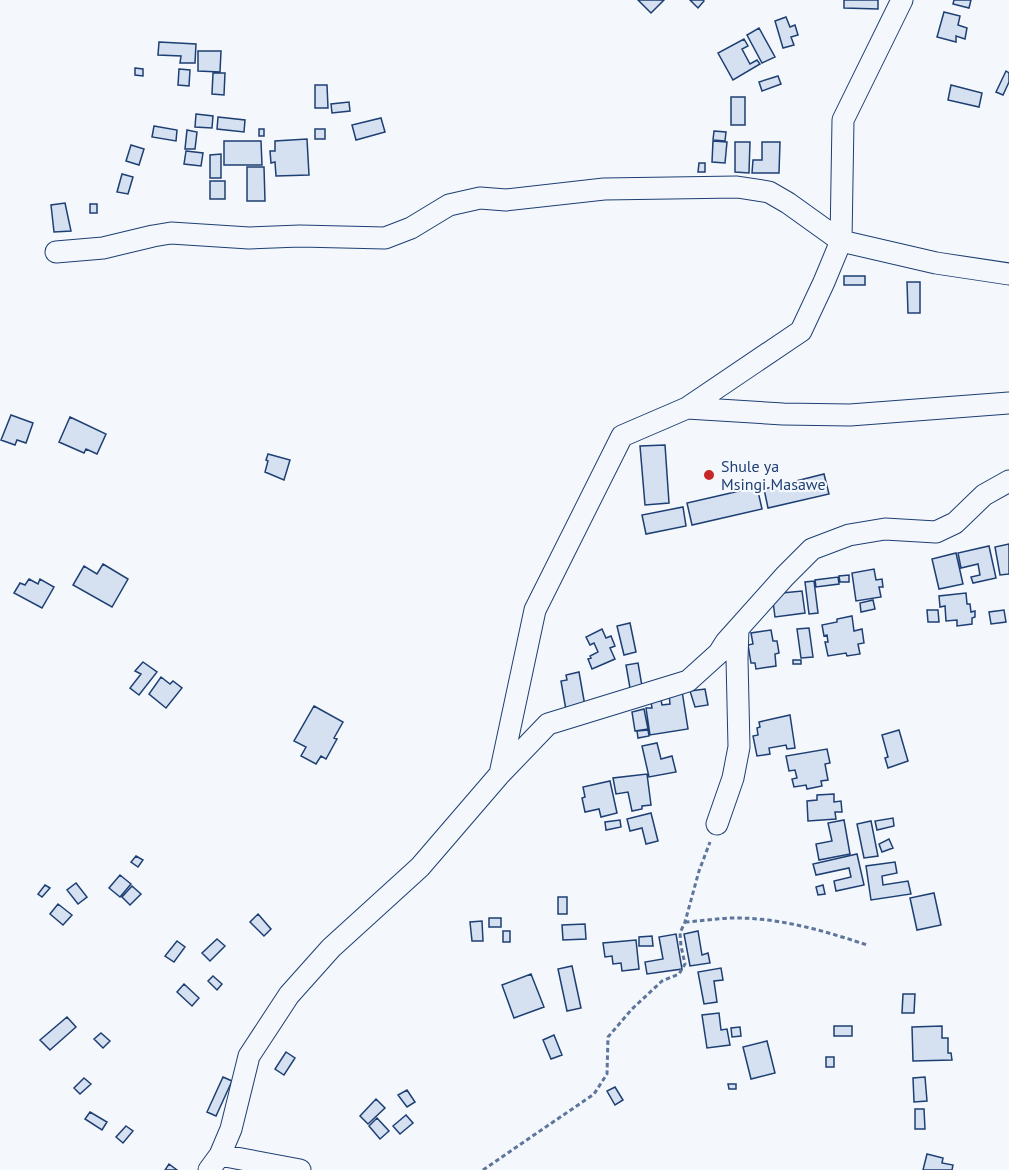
<svg xmlns="http://www.w3.org/2000/svg" width="1009" height="1170" font-family="'PT Sans',sans-serif">
<rect width="100%" height="100%" fill="#f4f7fb"/>
<path fill="#d5e0f0" stroke="#1d3f73" stroke-width="1.5" d="M 638,0 L 664,0 L 651,13 Z
M 690,0 L 703,0 L 704,1 L 698,8 Z
M 844,0 L 878,0 L 878,9 L 844,8 Z
M 954,0 L 971,0 L 969,8 L 953,4 Z
M 944,12 L 960,16 L 958,25 L 967,28 L 965,39 L 956,36 L 956,42 L 937,37 Z
M 786,17 L 790,27 L 795,25 L 798,35 L 791,37 L 794,45 L 783,48 L 775,21 Z
M 759,28 L 775,57 L 762,63 L 747,35 Z
M 744,39 L 748,46 L 742,49 L 750,64 L 757,60 L 760,64 L 733,80 L 718,53 Z
M 159,42 L 196,44 L 195,63 L 180,63 L 181,56 L 158,55 Z
M 198,51 L 221,51 L 220,72 L 198,71 Z
M 135,68 L 143,69 L 143,76 L 135,75 Z
M 179,69 L 190,70 L 189,86 L 178,85 Z
M 1006,71 L 1009,73 L 1009,82 L 1003,95 L 996,92 Z
M 213,73 L 225,73 L 224,95 L 212,94 Z
M 778,76 L 781,84 L 762,91 L 759,82 Z
M 315,85 L 327,85 L 328,108 L 315,108 Z
M 951,85 L 982,93 L 979,107 L 948,100 Z
M 731,97 L 745,97 L 745,125 L 731,125 Z
M 349,102 L 350,111 L 332,113 L 331,104 Z
M 196,114 L 213,116 L 212,128 L 195,127 Z
M 218,117 L 245,120 L 244,132 L 217,129 Z
M 381,118 L 385,132 L 356,140 L 352,125 Z
M 154,126 L 177,130 L 176,141 L 152,137 Z
M 259,129 L 264,129 L 264,136 L 259,136 Z
M 315,129 L 325,129 L 325,139 L 315,139 Z
M 187,130 L 197,132 L 195,149 L 185,149 Z
M 714,131 L 726,132 L 725,141 L 713,140 Z
M 307,139 L 309,175 L 276,176 L 275,162 L 271,163 L 270,151 L 275,151 L 275,141 Z
M 224,141 L 261,141 L 262,165 L 224,165 Z
M 713,141 L 727,142 L 725,163 L 712,162 Z
M 735,142 L 750,142 L 749,173 L 735,172 Z
M 762,142 L 780,142 L 779,173 L 752,173 L 753,160 L 762,160 Z
M 131,145 L 144,149 L 139,165 L 126,161 Z
M 186,151 L 203,153 L 201,166 L 184,164 Z
M 221,154 L 221,178 L 210,178 L 210,155 Z
M 699,163 L 705,163 L 705,172 L 698,172 Z
M 247,167 L 264,167 L 265,201 L 247,201 Z
M 122,174 L 133,177 L 128,194 L 117,192 Z
M 210,181 L 225,181 L 225,199 L 210,199 Z
M 65,203 L 71,231 L 54,232 L 51,205 Z
M 90,204 L 97,204 L 97,213 L 90,213 Z
M 844,276 L 865,276 L 865,285 L 844,285 Z
M 907,282 L 920,282 L 920,313 L 908,313 Z
M 11,415 L 33,423 L 26,443 L 17,440 L 15,445 L 1,440 Z
M 70,417 L 106,434 L 97,454 L 86,449 L 84,453 L 59,442 Z
M 665,445 L 669,503 L 645,505 L 640,446 Z
M 268,454 L 290,460 L 284,480 L 265,472 L 268,461 L 266,460 Z
M 824,474 L 829,494 L 768,508 L 764,489 Z
M 757,487 L 762,509 L 692,525 L 687,503 Z
M 683,507 L 686,526 L 646,534 L 642,515 Z
M 1009,544 L 1009,574 L 1000,575 L 995,547 Z
M 989,546 L 996,578 L 973,583 L 971,577 L 980,575 L 978,564 L 961,568 L 958,553 Z
M 956,553 L 963,584 L 939,589 L 932,559 Z
M 103,564 L 128,579 L 112,607 L 73,585 L 84,566 L 97,574 Z
M 874,569 L 876,580 L 882,579 L 883,587 L 879,587 L 881,597 L 856,601 L 852,573 Z
M 849,575 L 849,582 L 840,582 L 839,576 Z
M 838,577 L 839,584 L 816,587 L 815,580 Z
M 29,579 L 38,584 L 40,579 L 54,587 L 42,608 L 14,593 L 20,583 L 25,585 Z
M 814,581 L 818,613 L 809,614 L 805,582 Z
M 802,591 L 805,613 L 775,617 L 772,594 Z
M 966,593 L 967,604 L 970,604 L 971,612 L 975,611 L 975,617 L 972,618 L 972,624 L 957,626 L 957,620 L 946,621 L 945,606 L 940,607 L 939,596 Z
M 873,600 L 875,609 L 861,612 L 860,603 Z
M 927,610 L 938,610 L 939,622 L 928,622 Z
M 1004,610 L 1006,622 L 991,624 L 989,612 Z
M 852,616 L 854,631 L 862,629 L 864,643 L 858,644 L 860,654 L 847,656 L 846,653 L 828,656 L 825,642 L 828,642 L 827,635 L 824,636 L 822,625 L 837,622 L 837,619 Z
M 630,623 L 636,652 L 624,655 L 617,626 Z
M 809,628 L 813,657 L 801,658 L 797,629 Z
M 602,629 L 606,638 L 611,636 L 615,646 L 610,648 L 615,659 L 592,669 L 588,659 L 591,658 L 590,656 L 598,652 L 594,643 L 590,645 L 586,637 Z
M 771,630 L 773,641 L 777,641 L 779,653 L 775,654 L 776,666 L 756,669 L 755,663 L 751,663 L 748,645 L 753,644 L 751,633 Z
M 793,660 L 801,660 L 801,664 L 793,664 Z
M 143,662 L 157,672 L 139,695 L 130,688 L 141,674 L 135,671 Z
M 638,663 L 643,692 L 631,694 L 626,665 Z
M 579,672 L 585,706 L 566,710 L 561,681 L 567,680 L 566,675 Z
M 161,677 L 170,684 L 173,681 L 182,688 L 166,708 L 149,694 Z
M 705,689 L 708,705 L 695,707 L 690,691 Z
M 682,691 L 688,729 L 650,735 L 646,708 L 652,708 L 651,702 L 661,700 L 662,705 L 670,704 L 669,694 Z
M 314,706 L 343,722 L 334,738 L 337,739 L 326,759 L 321,756 L 316,764 L 301,756 L 306,747 L 294,741 Z
M 644,709 L 648,729 L 635,731 L 632,712 Z
M 790,715 L 795,748 L 787,749 L 786,745 L 769,748 L 770,754 L 757,756 L 753,736 L 758,735 L 757,728 L 760,727 L 759,722 Z
M 648,730 L 649,736 L 638,738 L 637,731 Z
M 899,730 L 908,761 L 888,768 L 885,758 L 888,757 L 882,735 Z
M 657,743 L 661,759 L 672,756 L 676,772 L 649,777 L 642,746 Z
M 827,749 L 830,763 L 825,764 L 828,780 L 821,781 L 822,786 L 807,789 L 806,785 L 794,787 L 792,779 L 797,778 L 795,770 L 789,771 L 786,756 Z
M 647,774 L 651,805 L 642,806 L 642,809 L 632,811 L 628,792 L 616,794 L 613,778 Z
M 610,781 L 617,813 L 601,817 L 599,809 L 585,812 L 582,798 L 585,797 L 583,787 Z
M 834,794 L 834,802 L 841,801 L 842,812 L 835,812 L 836,819 L 808,821 L 807,801 L 817,800 L 817,795 Z
M 651,813 L 658,841 L 646,844 L 642,828 L 630,831 L 627,819 Z
M 893,818 L 894,826 L 877,830 L 875,821 Z
M 620,820 L 621,827 L 606,830 L 605,822 Z
M 844,820 L 850,854 L 819,860 L 816,844 L 832,841 L 828,823 Z
M 871,821 L 878,856 L 864,858 L 857,824 Z
M 889,839 L 893,848 L 882,852 L 879,844 Z
M 857,854 L 864,885 L 836,891 L 834,881 L 851,877 L 849,868 L 816,875 L 813,864 Z
M 136,856 L 143,860 L 138,867 L 131,862 Z
M 895,862 L 897,873 L 882,876 L 883,885 L 908,881 L 911,894 L 871,900 L 866,866 Z
M 120,875 L 131,884 L 120,897 L 109,888 Z
M 76,883 L 87,897 L 78,904 L 67,890 Z
M 45,885 L 50,888 L 42,897 L 38,894 Z
M 823,885 L 825,894 L 818,895 L 816,887 Z
M 132,886 L 141,894 L 130,905 L 122,897 Z
M 934,893 L 941,925 L 917,930 L 910,898 Z
M 558,897 L 567,897 L 567,914 L 558,914 Z
M 58,904 L 72,915 L 63,925 L 50,914 Z
M 258,914 L 271,929 L 264,936 L 250,922 Z
M 489,918 L 501,918 L 501,927 L 489,927 Z
M 482,921 L 483,941 L 472,941 L 470,922 Z
M 585,924 L 586,939 L 563,940 L 562,925 Z
M 503,931 L 510,931 L 510,942 L 503,942 Z
M 698,931 L 702,955 L 708,953 L 710,963 L 690,966 L 684,934 Z
M 676,934 L 682,969 L 647,974 L 645,962 L 663,959 L 659,937 Z
M 652,936 L 653,946 L 639,946 L 639,937 Z
M 217,939 L 225,946 L 210,961 L 202,953 Z
M 636,940 L 639,969 L 622,971 L 621,963 L 613,964 L 612,956 L 605,957 L 603,943 Z
M 177,941 L 185,947 L 174,962 L 165,956 Z
M 572,966 L 581,1008 L 567,1011 L 558,969 Z
M 721,968 L 723,980 L 714,981 L 717,1002 L 704,1004 L 698,972 Z
M 531,974 L 544,1007 L 514,1018 L 502,985 Z
M 213,976 L 222,984 L 217,990 L 208,981 Z
M 184,984 L 199,998 L 192,1006 L 177,992 Z
M 903,994 L 915,994 L 914,1013 L 902,1013 Z
M 719,1013 L 721,1030 L 727,1029 L 730,1045 L 707,1048 L 702,1015 Z
M 67,1017 L 76,1027 L 50,1050 L 40,1040 Z
M 834,1026 L 852,1026 L 852,1036 L 834,1036 Z
M 942,1026 L 942,1038 L 948,1038 L 948,1053 L 951,1053 L 952,1060 L 913,1061 L 912,1027 Z
M 740,1027 L 741,1036 L 732,1037 L 731,1028 Z
M 101,1033 L 110,1041 L 103,1048 L 94,1039 Z
M 554,1035 L 562,1055 L 551,1059 L 543,1040 Z
M 767,1041 L 775,1073 L 751,1079 L 743,1047 Z
M 286,1052 L 295,1058 L 284,1075 L 275,1069 Z
M 826,1057 L 834,1057 L 834,1067 L 826,1067 Z
M 223,1077 L 232,1081 L 216,1116 L 207,1112 Z
M 925,1077 L 927,1101 L 914,1102 L 913,1078 Z
M 84,1078 L 91,1084 L 80,1094 L 74,1088 Z
M 728,1084 L 736,1084 L 736,1089 L 729,1089 Z
M 615,1087 L 623,1100 L 615,1105 L 607,1091 Z
M 407,1090 L 415,1102 L 407,1107 L 398,1095 Z
M 376,1099 L 385,1108 L 368,1124 L 360,1116 Z
M 915,1109 L 924,1109 L 925,1129 L 915,1129 Z
M 90,1112 L 107,1122 L 102,1130 L 85,1119 Z
M 406,1115 L 413,1123 L 400,1134 L 393,1126 Z
M 377,1118 L 389,1131 L 380,1139 L 369,1126 Z
M 126,1126 L 133,1131 L 123,1143 L 116,1137 Z
M 927,1154 L 943,1158 L 942,1163 L 953,1165 L 952,1170 L 923,1170 Z
M 169,1164 L 177,1170 L 165,1170 Z"/>
<g fill="none" stroke-linecap="round" stroke-linejoin="round">
<g stroke="#1d3f73" stroke-width="23">
<path id="minor" d="M 56,252 L 103,248 L 153,236 L 171,233 L 249,238 L 300,236 L 385,238 L 411,228 L 449,205 L 480,198 L 506,200 L 604,189 L 737,187 L 769,192 L 788,203 L 841,241 L 936,263 L 1009,274
M 687,408 L 783,414 L 850,415 L 1009,403
M 500,774 L 535,610 L 622,436 L 687,408 L 801,331 L 824,282 L 841,241 L 843,120 L 902,0
M 717,824 L 733,778 L 739,747 L 737,659 L 738,629
M 220,1155 L 300,1170
M 209,1170 L 220,1155 L 231,1129 L 249,1056 L 289,995 L 331,948 L 420,867 L 500,774 L 548,724 L 688,681 L 719,653 L 726,642 L 785,576 L 812,549 L 849,535 L 885,529 L 936,532 L 955,523 L 984,495 L 1009,481"/>
</g>
<path stroke="#5e769c" stroke-width="3" stroke-dasharray="4.5 3" stroke-linecap="butt" d="M 685,922 C 702,921 719,918 736,918 C 781,918 825,931 867,945
M 483,1170 L 594,1094 L 607,1074 L 608,1037 L 632,1009 L 662,981 L 679,974 L 685,964 L 681,946 L 680,933 L 685,922 L 699,871 L 710,842"/>
<use href="#minor" stroke="#f4f7fb" stroke-width="21"/>
</g>
<circle fill="#c62828" stroke="#f4f7fb" stroke-width="2" cx="709" cy="475" r="6"/>
<g text-anchor="middle" dominant-baseline="central" stroke-width="4.5" stroke-linejoin="round" paint-order="stroke">
<g font-size="16" fill="#1d3f73" stroke="#f4f7fb" text-anchor="start">
<text x="721" y="466">Shule ya<tspan x="721" dy="18">Msingi Masawe</tspan></text>
</g>
</g>
</svg>
